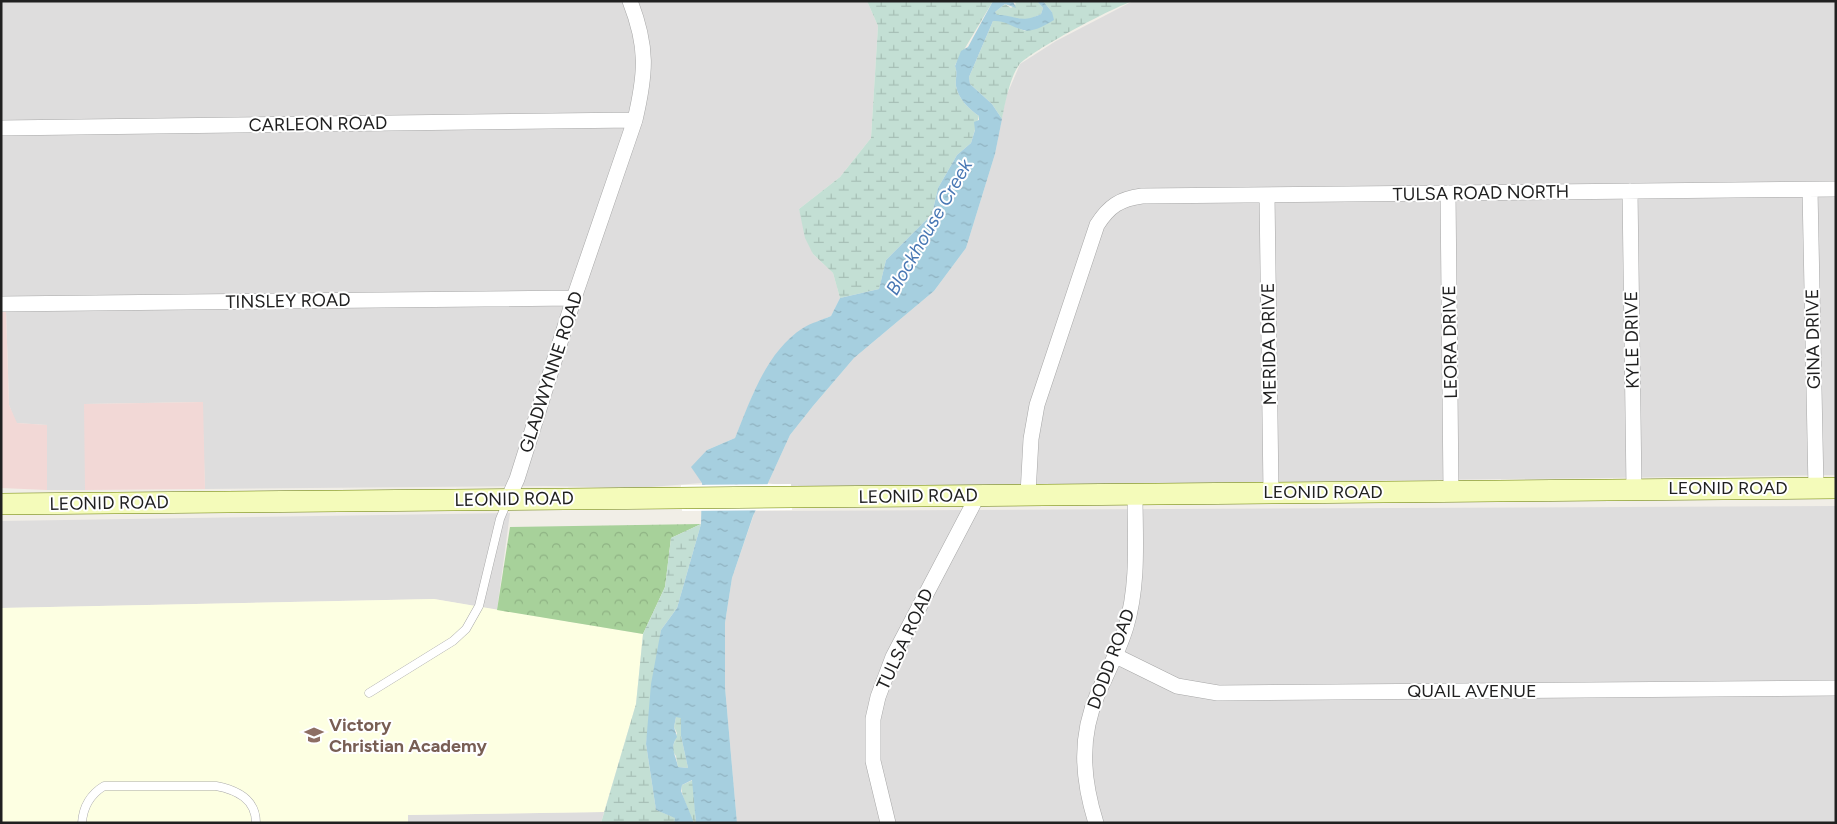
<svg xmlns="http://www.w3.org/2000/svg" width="1837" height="824" font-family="Figtree,sans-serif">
<defs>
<pattern id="forest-crowns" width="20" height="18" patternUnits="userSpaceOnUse" patternTransform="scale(1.25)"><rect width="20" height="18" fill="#a7d19a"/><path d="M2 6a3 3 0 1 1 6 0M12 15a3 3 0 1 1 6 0" fill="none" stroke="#8fb384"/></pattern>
<pattern id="wetland-marsh" width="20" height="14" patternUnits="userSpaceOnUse" patternTransform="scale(1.25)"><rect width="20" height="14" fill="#c3dfd4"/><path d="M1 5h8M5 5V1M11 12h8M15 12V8" fill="none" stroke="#a7bfb6"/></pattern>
<pattern id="water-ripples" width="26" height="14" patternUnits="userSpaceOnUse" patternTransform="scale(1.25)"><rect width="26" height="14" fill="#a6cfdf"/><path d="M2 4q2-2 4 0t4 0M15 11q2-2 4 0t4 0" fill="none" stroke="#8fb1bf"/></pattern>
</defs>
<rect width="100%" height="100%" fill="#f1eee7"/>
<path fill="#dedddd" d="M 1,1 L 867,1 L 878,26 L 871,138 L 840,177 L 799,209 L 813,254 L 833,273 L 840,298 L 831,316 L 803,328 L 754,392 L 735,438 L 707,450 L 702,483 L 637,488 L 546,486 L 205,489 L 202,402 L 85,404 L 85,490 L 47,490 L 47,425 L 16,423 L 9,405 L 6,310 L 1,310 Z
M 1133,1 L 1836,1 L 1836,475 L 791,488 L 768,483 L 790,435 L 813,406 L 854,358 L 934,291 L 966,248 L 995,154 L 1006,97 L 1020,64 L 1056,41 Z
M 1836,506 L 1836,823 L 737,823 L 725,687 L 725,623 L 732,578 L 755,511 Z
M 510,513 L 497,610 L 434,599 L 1,608 L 1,521 Z
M 604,812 L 601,823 L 408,823 L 408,815 Z"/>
<path fill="#f2d8d6" d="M 1,310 L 6,310 L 9,405 L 17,423 L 47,425 L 47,490 L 1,488 Z
M 203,402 L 205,489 L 85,490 L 84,404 Z"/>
<path fill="#fdffe2" d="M 434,599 L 643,634 L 636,704 L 604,812 L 408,815 L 408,823 L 1,823 L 1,608 Z"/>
<path fill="url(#forest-crowns)" d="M 701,524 L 671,538 L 665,587 L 643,634 L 497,610 L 510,527 Z"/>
<path fill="url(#wetland-marsh)" d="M 867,1 L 993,1 L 955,65 C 958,73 955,79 956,86 C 958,99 970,110 979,116 L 971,143 L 957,155 L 938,188 L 932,214 L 886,260 L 879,289 L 840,298 L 833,273 L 813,254 L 805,238 L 799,209 L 840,177 L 871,138 L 878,26 Z
M 1013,1 L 1037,1 L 1043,8 L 1041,14 L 1028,20 L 996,15 L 995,12 L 1005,4 L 1011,8 L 1016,4 Z
M 1043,1 L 1133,1 C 1114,7 1030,51 1019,65 C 1010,77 1005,104 1002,119 L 992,104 L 970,84 L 969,77 L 993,21 L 1001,20 L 1025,31 L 1052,12 Z
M 701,524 L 677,608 L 661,630 L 646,744 L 656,810 L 676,818 L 674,823 L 601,823 L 636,704 L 643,634 L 665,587 L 671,538 Z
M 676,717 L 681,717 L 681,736 L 688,768 L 678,767 L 676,756 L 672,750 L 677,733 L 674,727 Z
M 693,780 L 696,823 L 691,819 C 689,807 680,796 682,785 Z"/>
<path fill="url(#water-ripples)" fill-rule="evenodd" d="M 993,1 L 1013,1 L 1016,8 L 1005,4 L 995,12 L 997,15 C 1017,15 1020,24 1041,14 L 1043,8 L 1037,1 L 1043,1 L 1052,12 L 1054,20 C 1045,25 1033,33 1023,30 C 1012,27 1005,20 993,21 L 969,77 L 970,84 L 992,104 L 1002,119 L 995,154 L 966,248 L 934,291 L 854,358 L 813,406 L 790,435 L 753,516 L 732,578 L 725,623 L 725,687 L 737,823 L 696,823 L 692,780 L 682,785 L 681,791 L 694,823 L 674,823 L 675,818 L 656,810 L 646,744 L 651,684 L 661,630 L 677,608 L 701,524 L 702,483 L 691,467 L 707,450 L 735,438 C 751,399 766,352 803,328 C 811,323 822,320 831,316 L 840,298 L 879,289 L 886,260 L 932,214 L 938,188 L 957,155 L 971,143 L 975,130 L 974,122 L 979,120 L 979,116 C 970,110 958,99 956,86 C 955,79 958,73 955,66 L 961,51 L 968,47 ZM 676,717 L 681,718 L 681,736 L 688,768 L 678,767 C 676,755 669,748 677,737 L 674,727 Z"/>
<path fill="#fff" d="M 791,484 L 792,510 L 682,511 L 681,485 Z"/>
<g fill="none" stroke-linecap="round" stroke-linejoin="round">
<g stroke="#a7a7a7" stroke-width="9">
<path id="lane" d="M 369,693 L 453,641 L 466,629 L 479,606 L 500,519 L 507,502
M 82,823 C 83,807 91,794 104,786 L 216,786 C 237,790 256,799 256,823"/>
</g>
<g stroke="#a7a7a7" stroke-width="16">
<path id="street" d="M 1,128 L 635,120
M 1810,190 L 1816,488
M 1630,191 L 1634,489
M 1448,193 L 1451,491
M 1267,195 L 1271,492
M 1,304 L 574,298
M 1028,494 L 1031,439 L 1037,405 L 1097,225 C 1109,206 1120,199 1142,196 L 1836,189
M 508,499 L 517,479 L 574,298 L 635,120 C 646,73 648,47 630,1
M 1116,656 L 1177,686 L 1218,693 L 1836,688
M 888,823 L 873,761 L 873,719 L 878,697 L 893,657 L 978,495
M 1096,823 C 1082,778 1079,737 1098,693 C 1108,671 1119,650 1126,627 C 1139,584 1135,538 1135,494"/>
</g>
<g stroke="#687d02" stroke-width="22">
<path id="secondary" d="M 1,504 L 1836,488"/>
</g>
<use href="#lane" stroke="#fff" stroke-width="8"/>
<use href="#street" stroke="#fff" stroke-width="15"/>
<use href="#secondary" stroke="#f4fbba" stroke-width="21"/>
</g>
<defs>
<g id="school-bare" transform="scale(1.5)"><path d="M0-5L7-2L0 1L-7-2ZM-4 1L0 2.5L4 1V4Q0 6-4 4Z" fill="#8d6e63" stroke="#fff" stroke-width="2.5" paint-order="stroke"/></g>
</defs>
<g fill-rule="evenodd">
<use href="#school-bare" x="314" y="735"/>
</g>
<g text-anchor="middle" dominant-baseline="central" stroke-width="4" stroke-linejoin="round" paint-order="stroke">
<g font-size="18" fill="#202020" stroke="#fff">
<text transform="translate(318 124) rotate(-1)">CARLEON ROAD</text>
<text transform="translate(1481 193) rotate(-1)">TULSA ROAD NORTH</text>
<text transform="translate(288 301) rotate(-1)">TINSLEY ROAD</text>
<text transform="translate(1813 339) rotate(-91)">GINA DRIVE</text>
<text transform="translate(1632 340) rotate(-91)">KYLE DRIVE</text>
<text transform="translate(1450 342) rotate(-91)">LEORA DRIVE</text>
<text transform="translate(1269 344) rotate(-91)">MERIDA DRIVE</text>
<text transform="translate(551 372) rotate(-72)">GLADWYNNE ROAD</text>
<text x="1728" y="488">LEONID ROAD</text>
<text x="1323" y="492">LEONID ROAD</text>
<text transform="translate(918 496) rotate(-1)">LEONID ROAD</text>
<text transform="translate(514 499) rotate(-1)">LEONID ROAD</text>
<text transform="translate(109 503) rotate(-1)">LEONID ROAD</text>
<text transform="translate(905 639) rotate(-65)">TULSA ROAD</text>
<text transform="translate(1111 659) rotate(-70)">DODD ROAD</text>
<text x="1472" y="691">QUAIL AVENUE</text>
</g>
<g font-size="18" font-weight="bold" fill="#785e54" stroke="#fff" text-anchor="start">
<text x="329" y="725">Victory<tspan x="329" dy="21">Christian Academy</tspan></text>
</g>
<g font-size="19" font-style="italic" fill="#4978b4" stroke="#fff">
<text transform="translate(929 227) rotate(-60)">Blockhouse Creek</text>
</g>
</g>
<rect width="1837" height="824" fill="none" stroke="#202020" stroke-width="5"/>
</svg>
